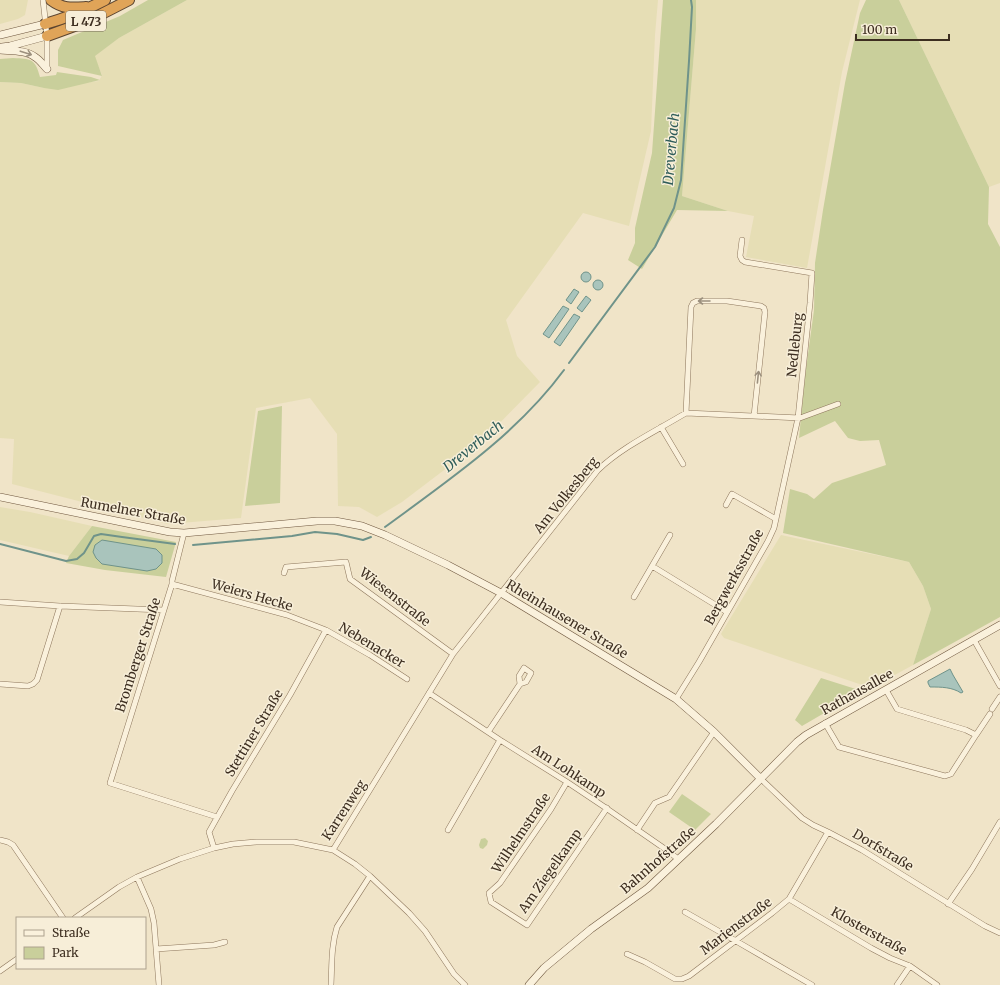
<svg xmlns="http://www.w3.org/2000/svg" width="1000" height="985" font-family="Merriweather,serif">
<rect width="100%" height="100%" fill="#f0e4c8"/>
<path fill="#e6deb5" d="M 0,0 L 28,0 L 25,15 L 18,19 L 0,24 Z
M 187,0 L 658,0 L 655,35 L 651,131 L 629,226 L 583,213 L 506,320 L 517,356 L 540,382 L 481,442 L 402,502 L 377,517 L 359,507 L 338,506 L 337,434 L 310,398 L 256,408 L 241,518 L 168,524 L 12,484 L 14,439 L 0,438 L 0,82 L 21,83 L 44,88 L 99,81 L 102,75 L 94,56 L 119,38 Z
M 696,0 L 860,0 L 842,72 L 807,268 L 746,257 L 754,216 L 728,211 L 682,196 L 696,29 Z
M 899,0 L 1000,0 L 1000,183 L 989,187 Z
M 0,507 L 30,512 L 92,526 L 69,556 L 0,540 Z
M 781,535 L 909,562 L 923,586 L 931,609 L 913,665 L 871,688 L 724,638 L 721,634 L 722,632 Z"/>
<path fill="#c9cf9b" d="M 148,0 L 187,0 L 119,38 L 95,56 L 102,76 L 58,66 L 58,50 L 63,40 L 120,16 Z
M 663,0 L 696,0 L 696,29 L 682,196 L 728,211 L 677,210 L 642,269 L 628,260 L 635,243 L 635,228 L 652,153 Z
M 866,0 L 899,0 L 989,187 L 988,224 L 1000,247 L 1000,617 L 913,665 L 931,609 L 923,586 L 909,562 L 783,533 L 790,489 L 807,494 L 814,499 L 832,483 L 886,465 L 879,440 L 860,441 L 848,438 L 835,421 L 799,438 L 805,376 L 814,310 L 815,263 L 823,210 L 845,83 L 860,13 Z
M 13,58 C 31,59 35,58 40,77 L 56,75 L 57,72 L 91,77 L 100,80 L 58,90 L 44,88 L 21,83 L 0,82 L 0,59 Z
M 282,406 L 280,503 L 245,506 L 258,411 Z
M 92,526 L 176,542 L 166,577 L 105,570 L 66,563 L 69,556 Z
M 821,678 L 862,691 L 802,726 L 795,720 Z
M 682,794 L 711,814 L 695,830 L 669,812 Z
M 485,838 L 488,841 L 487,845 L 483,849 L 480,848 L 479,845 L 481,839 Z"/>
<path fill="#a9c4bc" stroke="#6f938a" d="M581 277a5 5 0 1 1 10 0a5 5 0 1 1-10 0Z
M593 285a5 5 0 1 1 10 0a5 5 0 1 1-10 0Z
M 574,289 L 579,292 L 571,304 L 566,300 Z
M 586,296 L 591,300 L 582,312 L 577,308 Z
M 563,306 L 569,309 L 549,338 L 543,334 Z
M 574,314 L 580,317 L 560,346 L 554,342 Z
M 102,540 L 156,549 L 162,555 L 162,563 L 156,569 L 147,571 L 102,564 L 96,558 L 93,552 L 95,545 Z
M 950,669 L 953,675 L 963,692 L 961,693 C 952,687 941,687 930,687 L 928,683 L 928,681 Z"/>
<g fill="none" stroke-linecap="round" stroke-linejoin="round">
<path stroke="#6f938a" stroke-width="2" d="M 569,363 L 655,247 L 674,208 L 681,180 L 689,61 L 692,7 L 691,0
M 385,527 C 449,480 517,434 564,370
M 0,544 L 66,561 L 77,559 L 84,553 L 94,536 L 101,534 L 122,537 L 175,544
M 193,545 L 292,536 L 315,532 L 337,534 L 363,540 L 371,537"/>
<g stroke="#8d765c" stroke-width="6">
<path id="street" d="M 43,0 L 47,36 L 47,69
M 686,413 L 691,307 L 693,303 L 697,301 L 727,301 L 761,306 L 764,308 L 765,312 L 754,416
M 661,427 L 683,464
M 726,505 L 732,494 L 776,519
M 184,533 L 172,581 L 172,584 L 110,783 L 217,817
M 652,566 L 727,612
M 284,573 L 286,567 L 346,562 L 350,579 L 453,654
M 172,584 L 287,615 L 326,630 L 370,655 L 407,679
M 634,597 L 670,535
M 0,602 L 60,606 L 163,610
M 974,640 L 1000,686
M 0,684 L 28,686 L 33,684 L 37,680 L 60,606
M 429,693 L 500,740 L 567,782 L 603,806 L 668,851 L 678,859
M 676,699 L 699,662 L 768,541 L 774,528 L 798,418 L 810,303 L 812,273 L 745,262 L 742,260 L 740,256 L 742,240
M 992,709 L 1000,697
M 825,723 L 839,747 L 945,776 L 951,774 L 976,735 L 966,730 L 897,709 L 886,690
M 488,732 L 520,684 L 526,682 L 531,673 L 524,668 L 519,676 L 520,684
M 976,735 L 990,714
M 761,779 L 802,818 L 813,825 L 828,832 L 862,850 L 985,926 L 1000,933
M 567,782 L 551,809 L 500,883 L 489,893 L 491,902 L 527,925 L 607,808
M 448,830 L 500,740
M 637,830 L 655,803 L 669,797 L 714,732
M 0,840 L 8,842 L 13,845 L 63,918
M 214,848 L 209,832 L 232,791 L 290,695 L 326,630
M 333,850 L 453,654 L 598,470 C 621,448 652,433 679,417 L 686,413 L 800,418 L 838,404
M 137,877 L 151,909 L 154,923 L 159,985
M 789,899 L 871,948 L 890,958 L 910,966 L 937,985
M 948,904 L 972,869 L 1000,822
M 685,912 L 736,941 L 812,985
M 75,918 L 119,887 L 137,877 L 180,859 L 214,848 L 233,844 L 256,842 L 294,842 L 333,850 L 355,864 L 370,876 L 409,913 L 425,931 L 454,974 L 465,985
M 156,949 L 214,945 L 225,942
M 627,954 L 645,962 L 675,979 L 682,979 L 689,976 L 772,913 L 789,899 L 828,832
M 0,971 L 17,959
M 331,985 C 332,965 331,946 337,927 L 370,876
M 897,985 L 910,966"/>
</g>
<g stroke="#6f573f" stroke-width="8">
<path id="secondary" d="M 0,35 L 45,24
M 2,47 L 10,46 L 47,36
M 0,50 C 12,51 26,50 35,57 C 40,60 43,65 47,69
M 0,497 L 170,532 L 184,533 L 317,521 L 335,521 L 362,526 L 385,535 L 448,565 L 501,593 L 676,699 L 714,732 L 761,779
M 529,985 L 544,968 L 591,929 L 648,888 L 716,824 L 797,742 L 806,735 L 1000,625"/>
</g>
<g stroke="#5b4430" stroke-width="12">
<path id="highway" d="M 51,0 C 63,9 71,8 86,7
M 45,24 C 66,18 86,10 105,0
M 47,36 L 88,21 L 129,0"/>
</g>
<use href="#street" stroke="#faf1dc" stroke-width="5"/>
<use href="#secondary" stroke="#faf1dc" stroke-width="7"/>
<use href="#highway" stroke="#e0a458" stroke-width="10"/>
</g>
<defs><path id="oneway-shaft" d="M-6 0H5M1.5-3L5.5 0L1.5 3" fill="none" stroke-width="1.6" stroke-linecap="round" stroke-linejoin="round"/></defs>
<g stroke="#9c907e">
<use href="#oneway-shaft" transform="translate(26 53) rotate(18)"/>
<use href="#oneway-shaft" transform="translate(704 301) rotate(180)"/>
<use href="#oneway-shaft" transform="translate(758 377) rotate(-84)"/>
</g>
<g text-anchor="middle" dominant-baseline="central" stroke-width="3" stroke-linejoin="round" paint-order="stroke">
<rect fill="#f7eed8" stroke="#756857" stroke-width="1" x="66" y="11" width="40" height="20" rx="3"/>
<g font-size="12" font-weight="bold" fill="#3d2e20">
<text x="86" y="21">L 473</text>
</g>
<g font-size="13" fill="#3d2e20" stroke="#f7eed8">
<text transform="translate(795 345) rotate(-84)">Nedleburg</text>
<text transform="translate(566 495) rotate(-51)">Am Volkesberg</text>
<text transform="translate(133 511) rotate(10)">Rumelner Straße</text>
<text transform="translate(734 577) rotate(-61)">Bergwerksstraße</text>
<text transform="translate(252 595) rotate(16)">Weiers Hecke</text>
<text transform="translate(395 597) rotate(38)">Wiesenstraße</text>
<text transform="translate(567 619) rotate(31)">Rheinhausener Straße</text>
<text transform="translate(372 645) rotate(31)">Nebenacker</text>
<text transform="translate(138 655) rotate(-72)">Bromberger Straße</text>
<text transform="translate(857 692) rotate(-29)">Rathausallee</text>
<text transform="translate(254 733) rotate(-59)">Stettiner Straße</text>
<text transform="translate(569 771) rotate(33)">Am Lohkamp</text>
<text transform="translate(344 810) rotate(-57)">Karrenweg</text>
<text transform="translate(521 833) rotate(-56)">Wilhelmstraße</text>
<text transform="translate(883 850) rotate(31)">Dorfstraße</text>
<text transform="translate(658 860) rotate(-41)">Bahnhofstraße</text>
<text transform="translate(550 871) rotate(-55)">Am Ziegelkamp</text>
<text transform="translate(736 926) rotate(-37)">Marienstraße</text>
<text transform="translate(869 931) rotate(29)">Klosterstraße</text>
</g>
<g font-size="14" font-style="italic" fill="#2f5d5a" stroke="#f7eed8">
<text transform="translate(671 149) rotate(-85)">Dreverbach</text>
<text transform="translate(473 446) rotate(-39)">Dreverbach</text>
</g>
</g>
<rect x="16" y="917" width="130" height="52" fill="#f7eed8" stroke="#ada18e"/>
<rect x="24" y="930" width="20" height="6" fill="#faf1dc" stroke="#ada18e"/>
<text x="52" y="937" font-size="12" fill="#3d2e20">Straße</text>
<rect x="24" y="947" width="20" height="12" fill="#c9cf9b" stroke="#ada18e"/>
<text x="52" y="957" font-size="12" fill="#3d2e20">Park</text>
<path d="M856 34v6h93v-6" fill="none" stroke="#3d2e20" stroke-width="2"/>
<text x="862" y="34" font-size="12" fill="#3d2e20" stroke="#f7eed8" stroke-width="3" paint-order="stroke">100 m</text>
</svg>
